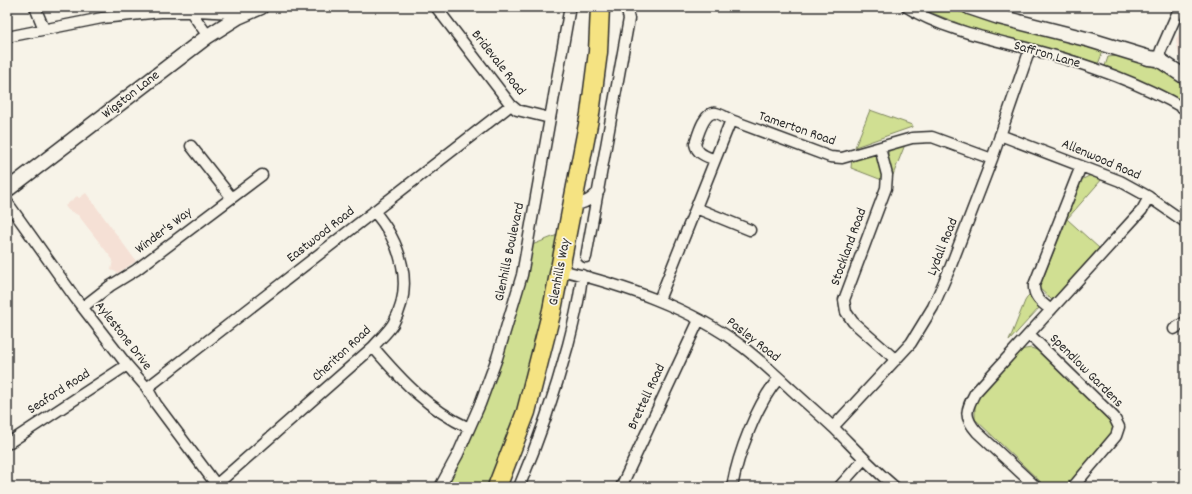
<svg xmlns="http://www.w3.org/2000/svg" width="1192" height="494" font-family="Dekko,sans-serif">
<rect width="100%" height="100%" fill="#f7f3e8"/>
<filter id="ink" filterUnits="userSpaceOnUse"><feTurbulence type="fractalNoise" baseFrequency=".025" numOctaves="2"/><feDisplacementMap in="SourceGraphic" scale="8" xChannelSelector="R" yChannelSelector="G"/><feConvolveMatrix kernelMatrix="1 2 1 2 8 2 1 2 1" color-interpolation-filters="sRGB"/></filter>
<g filter="url(#ink)">
<path fill="#f5e0d5" d="M 1185,19 L 1185,59 L 1179,56 L 1176,40 Z
M 86,193 L 136,261 L 118,273 L 111,270 L 113,260 L 78,215 L 68,210 L 65,206 L 77,196 L 79,198 Z"/>
<path fill="#d0df92" stroke="#7e855e" d="M 917,7 L 941,7 L 1104,49 L 1098,64 L 1067,53 L 978,31 Z
M 1117,56 L 1160,69 L 1185,84 L 1185,104 L 1139,80 L 1105,66 L 1108,57 Z
M 870,110 L 912,125 L 912,127 L 855,147 Z
M 906,142 L 893,175 L 890,174 C 886,152 884,150 906,142 Z
M 872,154 C 884,158 882,170 882,180 L 851,168 L 852,158 Z
M 1093,174 L 1103,178 L 1067,219 L 1099,248 L 1052,300 L 1039,288 L 1067,219 L 1065,217 L 1079,181 Z
M 560,234 L 528,385 L 491,487 L 455,487 L 449,484 L 469,437 L 532,245 Z
M 1029,295 L 1037,303 L 1040,307 L 1009,341 L 1025,301 Z
M 1031,348 L 1037,350 L 1112,418 L 1114,426 L 1111,438 L 1067,487 L 1046,487 L 975,419 L 975,405 L 978,398 L 1020,350 Z"/>
<g fill="none" stroke-linecap="round" stroke-linejoin="round">
<g stroke="#2b2b2b" stroke-width="13">
<path id="street" d="M 35,7 L 44,29
M 436,7 L 511,105 L 517,110 L 550,118
M 907,7 C 941,29 991,39 1030,49 C 1084,63 1137,81 1185,109
M 191,12 L 208,36
M 7,37 L 102,18 L 161,12 L 191,12 L 197,11 L 232,13 L 238,17
M 1158,59 L 1161,50 L 1180,7
M 1000,135 L 1120,181 L 1149,197 L 1185,222
M 191,146 L 231,197
M 880,148 L 887,175 L 886,188 L 844,300 L 846,312 L 853,322 L 896,360
M 715,160 C 706,156 697,154 695,144 C 698,135 704,111 716,113 C 721,114 727,118 731,120 L 830,157 L 842,158 L 912,138 L 932,137 L 992,159
M 7,202 L 76,299 L 127,365 L 147,388 L 156,404 L 218,487
M 573,205 C 585,204 591,199 599,191
M 696,208 L 750,230
M 586,257 L 629,19 L 627,11 L 624,7
M 561,270 C 625,286 689,307 743,347 C 760,360 776,375 791,389 C 805,402 820,415 834,428 C 854,448 873,469 895,487
M 659,300 L 731,120
M 83,307 L 110,286 L 136,270 L 262,175
M 1051,310 C 1042,303 1033,297 1034,285 L 1081,166
M 1174,329 L 1185,322
M 1029,334 L 1114,417 L 1119,427 L 1116,436 L 1073,487
M 373,347 C 402,381 428,409 469,428
M 147,388 L 511,105
M 833,427 L 911,343 L 933,307 L 950,268 L 992,159 L 1030,49
M 7,444 L 127,365
M 216,485 L 373,347 C 379,340 388,332 393,324 C 415,285 401,243 374,211
M 440,487 L 458,454 L 480,404 L 497,358 L 522,275 L 569,12
M 519,487 C 539,440 555,393 568,345 C 574,322 580,298 582,275
M 621,487 L 699,320
M 732,487 C 738,454 757,403 779,378
M 839,487 L 864,459
M 1036,487 L 977,432 C 963,416 966,410 975,393 L 1142,210 L 1149,197"/>
</g>
<g stroke="#2b2b2b" stroke-width="17">
<path id="secondary" d="M 969,7 L 999,17 L 1090,40 L 1149,58 L 1158,59 L 1185,77
M 7,190 L 208,36 L 238,17 L 261,7"/>
</g>
<g stroke="#2b2b2b" stroke-width="21">
<path id="highway" d="M 497,487 L 526,412 L 552,310 L 590,114 L 598,52 L 600,7"/>
</g>
<use href="#street" stroke="#f7f3e8" stroke-width="10"/>
<use href="#secondary" stroke="#f7f3e8" stroke-width="14"/>
<use href="#highway" stroke="#f5e382" stroke-width="18"/>
</g>
</g>
<g text-anchor="middle" dominant-baseline="central" stroke-width="3.5" stroke-linejoin="round" paint-order="stroke">
<g font-size="14" fill="#2b2b2b" stroke="#f7f3e8">
<text transform="translate(1047 55) rotate(16)">Saffron Lane</text>
<text transform="translate(498 63) rotate(52)">Bridevale Road</text>
<text transform="translate(131 95) rotate(-38)">Wigston Lane</text>
<text transform="translate(797 129) rotate(19)">Tamerton Road</text>
<text transform="translate(1101 160) rotate(23)">Allenwood Road</text>
<text transform="translate(164 231) rotate(-37)">Winder's Way</text>
<text transform="translate(321 235) rotate(-38)">Eastwood Road</text>
<text transform="translate(849 247) rotate(-70)">Stockland Road</text>
<text transform="translate(943 247) rotate(-68)">Lydall Road</text>
<text transform="translate(510 252) rotate(-78)">Glenhills Boulevard</text>
<text transform="translate(560 272) rotate(-79)">Glenhills Way</text>
<text transform="translate(123 336) rotate(52)">Aylestone Drive</text>
<text transform="translate(753 340) rotate(38)">Pasley Road</text>
<text transform="translate(342 354) rotate(-43)">Cheriton Road</text>
<text transform="translate(1086 371) rotate(45)">Spendlow Gardens</text>
<text transform="translate(59 392) rotate(-33)">Seaford Road</text>
<text transform="translate(647 397) rotate(-65)">Brettell Road</text>
</g>
</g>
<rect width="1192" height="494" fill="none" stroke="#f7f3e8" stroke-width="24"/>
<rect x="12" y="12" width="1168" height="470" fill="none" stroke="#2b2b2b" stroke-width="1.5" filter="url(#ink)"/>
</svg>
